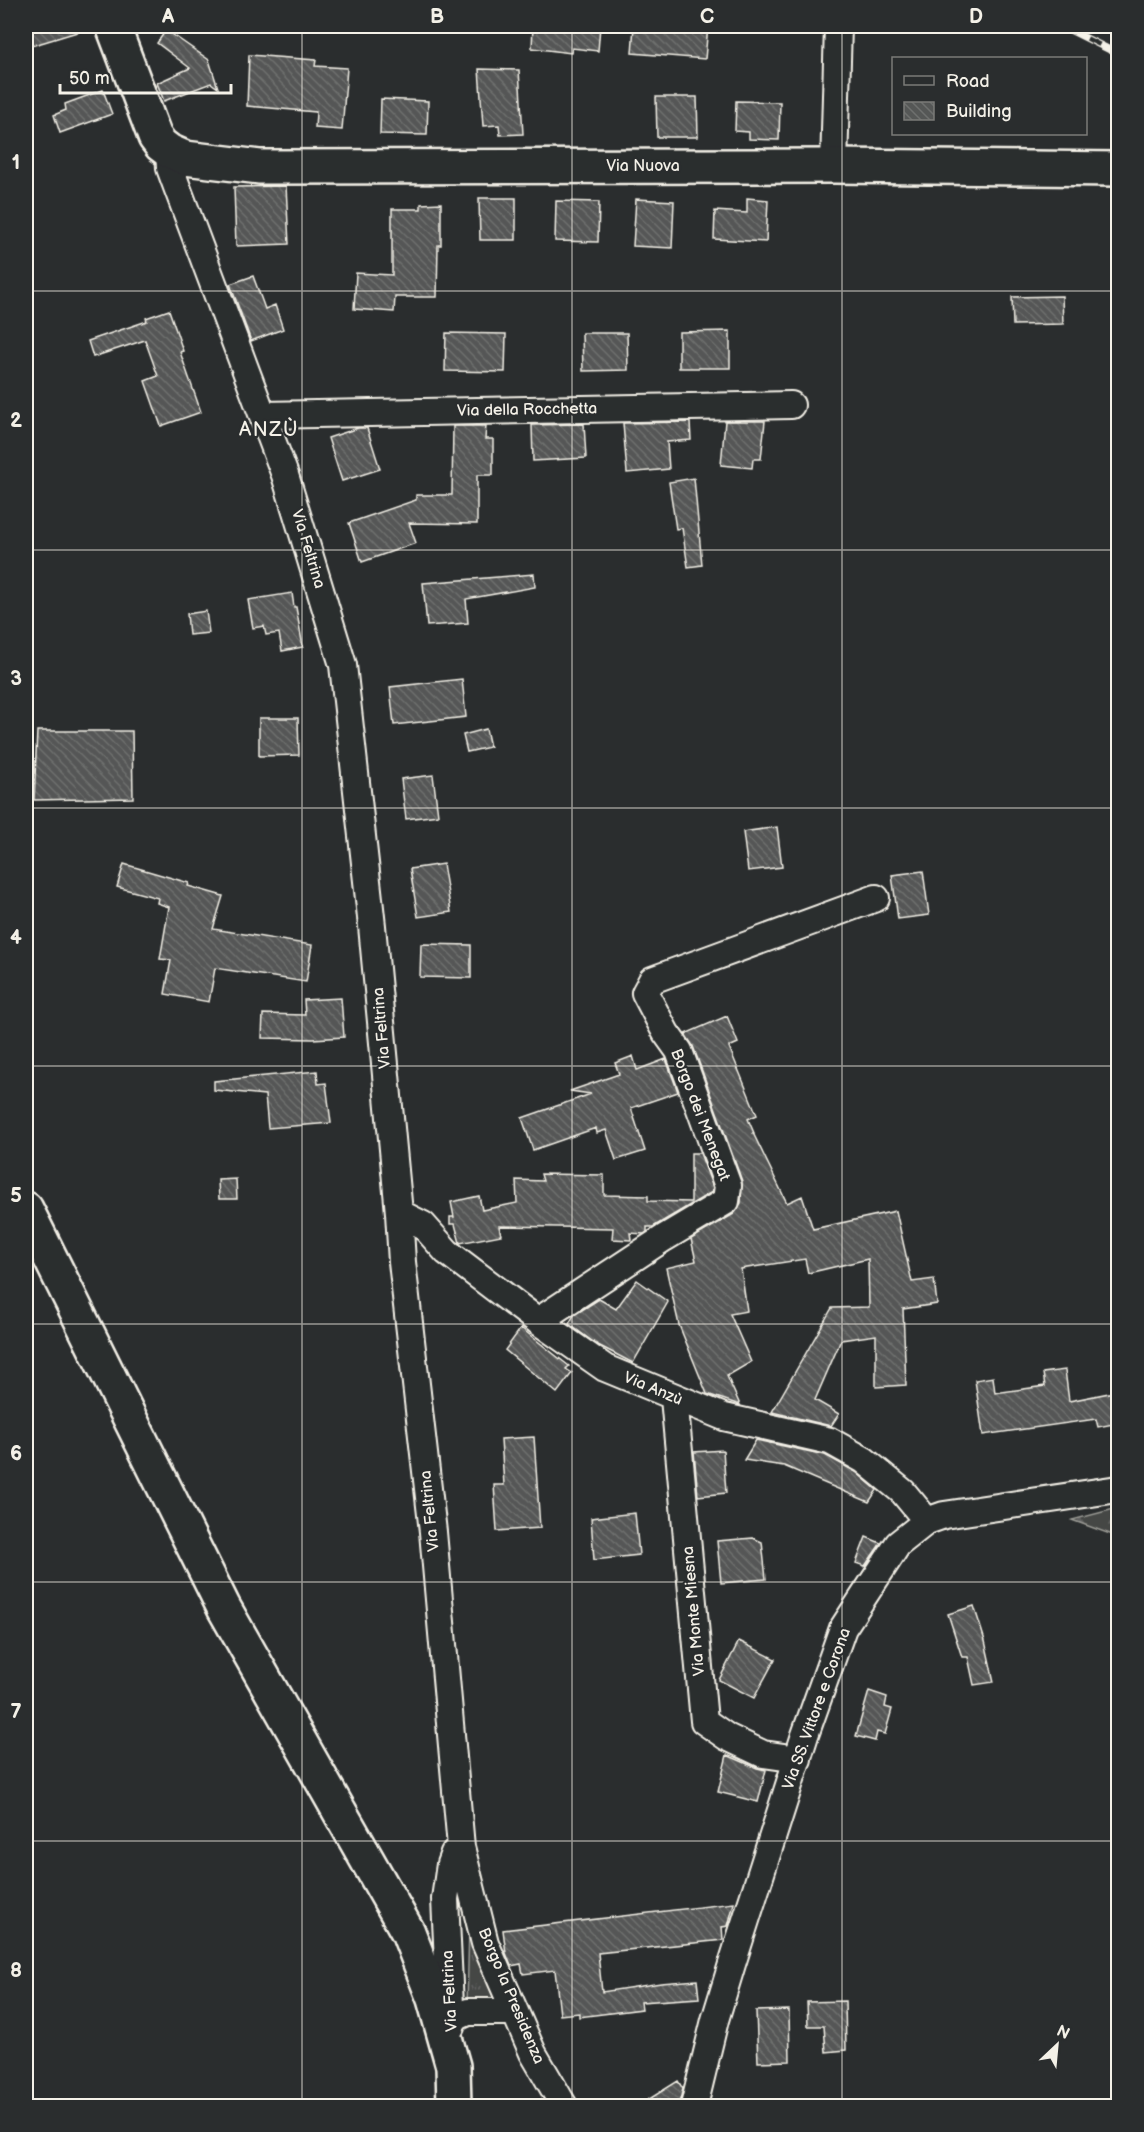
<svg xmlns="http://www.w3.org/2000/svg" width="1144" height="2132" font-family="'Balsamiq Sans',sans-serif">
<defs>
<pattern id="grass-tufts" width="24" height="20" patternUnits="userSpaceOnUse" patternTransform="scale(1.5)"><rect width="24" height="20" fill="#444645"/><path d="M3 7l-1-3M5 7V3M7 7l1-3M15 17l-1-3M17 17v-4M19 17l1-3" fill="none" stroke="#606160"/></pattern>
<pattern id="forest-firs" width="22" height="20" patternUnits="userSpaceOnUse" patternTransform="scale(1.5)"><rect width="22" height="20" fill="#444645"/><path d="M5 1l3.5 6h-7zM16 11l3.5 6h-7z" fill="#606160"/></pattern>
<pattern id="building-back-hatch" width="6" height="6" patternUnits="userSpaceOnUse" patternTransform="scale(1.5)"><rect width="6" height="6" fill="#555756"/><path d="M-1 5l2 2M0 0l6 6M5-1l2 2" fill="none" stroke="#6e706e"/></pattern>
</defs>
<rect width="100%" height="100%" fill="#2a2d2e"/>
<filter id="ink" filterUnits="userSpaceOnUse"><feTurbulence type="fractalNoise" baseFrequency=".0167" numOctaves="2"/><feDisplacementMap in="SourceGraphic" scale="12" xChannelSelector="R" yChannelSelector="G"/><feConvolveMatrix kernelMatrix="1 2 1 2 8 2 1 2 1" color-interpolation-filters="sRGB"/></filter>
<g filter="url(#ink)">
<path fill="url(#grass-tufts)" stroke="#9c9c96" stroke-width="1.5" d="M 469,1925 L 499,1998 L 467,2007 Z"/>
<path fill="url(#forest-firs)" stroke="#9c9c96" stroke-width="1.5" d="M 1118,1508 L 1118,1537 L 1072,1520 Z"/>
<path fill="url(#building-back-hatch)" stroke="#f4f1e8" stroke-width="1.5" d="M 26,26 L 84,26 L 84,30 L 31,46 Z
M 533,26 L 600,26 L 598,51 L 572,48 L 571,53 L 532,48 Z
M 634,26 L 708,26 L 705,59 L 632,53 Z
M 166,30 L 209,60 L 218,88 L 211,83 L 164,101 L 157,83 L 190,68 L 157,43 Z
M 249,55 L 316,60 L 315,66 L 347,68 L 342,130 L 315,128 L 316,112 L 247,106 Z
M 479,69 L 519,70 L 523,134 L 500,135 L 499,125 L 483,126 Z
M 103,90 L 112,114 L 60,133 L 54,115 L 66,110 L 65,104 Z
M 656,97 L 697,97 L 698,137 L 657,137 Z
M 381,99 L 428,101 L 427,135 L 380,134 Z
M 736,101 L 780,102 L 779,140 L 749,139 L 749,132 L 735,131 Z
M 286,186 L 289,244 L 236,246 L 234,187 Z
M 479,198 L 516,198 L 516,240 L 480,240 Z
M 747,198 L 768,200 L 766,242 L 714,239 L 715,211 L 747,213 Z
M 636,199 L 674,201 L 672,248 L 633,246 Z
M 556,201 L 599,202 L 598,242 L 555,241 Z
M 441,203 L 441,245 L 438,245 L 437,297 L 395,297 L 394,312 L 354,309 L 356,273 L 392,275 L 392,209 L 421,209 L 421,204 Z
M 253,276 L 265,309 L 275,305 L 283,329 L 251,341 L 230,284 Z
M 1062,296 L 1063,324 L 1013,325 L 1012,297 Z
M 169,310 L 183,351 L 180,352 L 201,412 L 161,426 L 145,381 L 158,376 L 145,340 L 93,357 L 88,341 L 147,321 L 146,318 Z
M 730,331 L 730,368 L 679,368 L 679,332 Z
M 446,333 L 506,334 L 505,372 L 445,371 Z
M 582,333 L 627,333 L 628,370 L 583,371 Z
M 725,421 L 765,421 L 761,459 L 753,459 L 752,468 L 721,465 Z
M 690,422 L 691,440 L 667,442 L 669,469 L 627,473 L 623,423 Z
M 584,424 L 586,458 L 533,461 L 532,425 Z
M 453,426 L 486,426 L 485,439 L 493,439 L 493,475 L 477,475 L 477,524 L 409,523 L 416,543 L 362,562 L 349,523 L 416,500 L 416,495 L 452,495 Z
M 358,428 L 367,428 L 380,469 L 342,481 L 328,438 Z
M 694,478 L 702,565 L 688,567 L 682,528 L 676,529 L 669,482 Z
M 534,574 L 535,587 L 466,599 L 468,623 L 427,626 L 423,583 Z
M 292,593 L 294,607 L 296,607 L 303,647 L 282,651 L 279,633 L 266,635 L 264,626 L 253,628 L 248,600 Z
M 206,611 L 209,633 L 189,635 L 187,614 Z
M 462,679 L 466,717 L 394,725 L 390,687 Z
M 259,718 L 298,718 L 299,755 L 259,756 Z
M 486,729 L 490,747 L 467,752 L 463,735 Z
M 37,731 L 132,731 L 133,798 L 34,800 Z
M 433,775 L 438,815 L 406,819 L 401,779 Z
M 777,827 L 782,867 L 748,871 L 743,832 Z
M 124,864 L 189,883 L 188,886 L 223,896 L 213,929 L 312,945 L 306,982 L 215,968 L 209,1002 L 165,994 L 171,960 L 160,959 L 169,907 L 157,903 L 158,898 L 117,887 Z
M 443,864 L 451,912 L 418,917 L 410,869 Z
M 923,871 L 929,915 L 898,919 L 892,875 Z
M 421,944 L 471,945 L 471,978 L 420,977 Z
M 341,998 L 344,1037 L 313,1039 L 262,1038 L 263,1014 L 305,1015 L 304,1000 Z
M 727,1016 L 738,1043 L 729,1047 L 757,1115 L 748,1119 L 754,1133 L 753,1133 L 787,1203 L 802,1196 L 813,1229 L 896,1211 L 912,1282 L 934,1279 L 937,1304 L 903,1309 L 906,1385 L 876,1387 L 876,1335 L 841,1340 L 815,1400 L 839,1414 L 831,1426 L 772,1412 L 832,1308 L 869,1307 L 868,1259 L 808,1273 L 805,1259 L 741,1269 L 747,1311 L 730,1314 L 751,1362 L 727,1376 L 740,1405 L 707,1394 L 679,1325 L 666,1268 L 696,1261 L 691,1239 L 734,1214 L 741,1203 L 742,1181 L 693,1046 L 685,1034 Z
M 633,1056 L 637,1070 L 666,1059 L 678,1092 L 631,1108 L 645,1151 L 616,1160 L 606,1130 L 597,1133 L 596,1128 L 533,1150 L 522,1118 L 591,1094 L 570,1091 L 619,1074 L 615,1063 Z
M 317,1071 L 318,1084 L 326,1083 L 331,1123 L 268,1128 L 265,1095 L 214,1090 L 214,1081 Z
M 691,1153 L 700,1153 L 713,1188 L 712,1192 L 653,1227 L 647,1227 L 647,1232 L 644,1234 L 630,1233 L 631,1240 L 612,1239 L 613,1228 L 499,1226 L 501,1235 L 460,1243 L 455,1224 L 450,1224 L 450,1217 L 454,1217 L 451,1202 L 479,1196 L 482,1210 L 517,1203 L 516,1180 L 543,1181 L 541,1174 L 604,1175 L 604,1195 L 648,1196 L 648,1201 L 691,1202 Z
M 236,1179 L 237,1199 L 219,1199 L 218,1180 Z
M 637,1280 L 668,1302 L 633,1363 L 596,1344 L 569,1324 L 574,1315 L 599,1299 L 616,1309 Z
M 521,1328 L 569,1366 L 566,1369 L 572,1373 L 557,1393 L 505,1350 Z
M 1065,1370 L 1069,1401 L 1119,1391 L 1119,1423 L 1098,1427 L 1096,1419 L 983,1435 L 975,1380 L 993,1377 L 995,1393 L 1045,1386 L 1043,1373 Z
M 534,1437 L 540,1528 L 497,1531 L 494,1485 L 504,1485 L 501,1439 Z
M 756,1440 L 825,1455 L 856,1472 L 877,1490 L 869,1502 L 784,1466 L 744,1460 Z
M 723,1450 L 726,1493 L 698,1496 L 694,1452 Z
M 635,1513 L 639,1555 L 594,1560 L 591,1518 Z
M 866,1537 L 881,1543 L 865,1566 L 856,1563 Z
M 753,1538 L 762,1542 L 766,1579 L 721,1583 L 717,1541 Z
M 974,1606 L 985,1641 L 994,1682 L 974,1685 L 968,1657 L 962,1657 L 948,1614 Z
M 739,1641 L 775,1659 L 754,1698 L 719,1680 Z
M 869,1691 L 887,1697 L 885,1707 L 892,1709 L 885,1734 L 877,1732 L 875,1741 L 856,1736 Z
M 727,1755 L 757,1768 L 766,1770 L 758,1802 L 718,1792 Z
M 734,1903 L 728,1926 L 722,1927 L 723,1940 L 598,1953 L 602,1992 L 661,1983 L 697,1980 L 699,1998 L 641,2002 L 642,2009 L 579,2017 L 579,2013 L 560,2015 L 555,1970 L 523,1974 L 521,1964 L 511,1966 L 506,1953 L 503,1930 Z
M 845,2001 L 846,2050 L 826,2052 L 824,2026 L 808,2026 L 807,2002 Z
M 789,2010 L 790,2061 L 758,2062 L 756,2011 Z
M 678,2081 L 683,2089 L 679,2103 L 674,2106 L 638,2106 Z"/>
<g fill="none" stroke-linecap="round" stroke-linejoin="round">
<g stroke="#f4f1e8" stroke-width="30">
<path id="street" d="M 169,151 L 170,168 L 177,187 L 285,475 L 343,665 L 372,926 L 399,1213 L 402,1262 L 433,1532 L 461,1847 L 485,1943 L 533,2053 L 564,2106
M 834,166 L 838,26
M 263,415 L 791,405
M 399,1213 L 423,1225 L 447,1252 L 538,1321 L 605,1368 L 724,1417 L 830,1441 L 864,1460 L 903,1492 L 927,1521
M 538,1321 L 664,1238 L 726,1201 L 728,1186 L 679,1051 L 666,1033 L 645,993 L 652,980 L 876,898
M 674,1398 L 704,1721 L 727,1737 L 763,1754 L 798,1759
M 451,2025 L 457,2017 L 468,2012 L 515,2012
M 451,2027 L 445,1899 L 450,1864 L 454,1853 L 461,1847
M 694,2106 L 715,2020 L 732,1964 L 805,1735 L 843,1628 L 898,1544 L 927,1521 L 944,1515 L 1118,1489"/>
</g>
<g stroke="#f4f1e8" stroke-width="38">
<path id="secondary" d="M 113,26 L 155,137 L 161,145 L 169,151 L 185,158 L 260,167 L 834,166 L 1118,169"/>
</g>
<g stroke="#f4f1e8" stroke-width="38">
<path id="primary" d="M 26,1209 L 224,1608 L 408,1932 L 434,1999 L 453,2066 L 454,2106"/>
</g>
<use href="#street" stroke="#2a2d2e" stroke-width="26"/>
<use href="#secondary" stroke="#2a2d2e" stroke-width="33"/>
<use href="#primary" stroke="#2a2d2e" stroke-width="33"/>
<g stroke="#f4f1e8" stroke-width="7">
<path id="rail" d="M 1062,26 L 1118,54"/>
</g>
<use href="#rail" stroke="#2a2d2e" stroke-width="4.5" stroke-dasharray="14" stroke-linecap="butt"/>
</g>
</g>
<path fill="none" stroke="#f4f1e8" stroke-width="1.5" stroke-opacity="0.55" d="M 302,26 L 302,2106M 572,26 L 572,2106M 842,26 L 842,2106M 26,291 L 1118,291M 26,550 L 1118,550M 26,808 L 1118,808M 26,1066 L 1118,1066M 26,1324 L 1118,1324M 26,1582 L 1118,1582M 26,1841 L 1118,1841"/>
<g text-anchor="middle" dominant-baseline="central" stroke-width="4.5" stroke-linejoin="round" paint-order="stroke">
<g font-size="16" fill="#f4f1e8" stroke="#2a2d2e">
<text x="643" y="166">Via Nuova</text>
<text transform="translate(527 410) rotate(-1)">Via della Rocchetta</text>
<text transform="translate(308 549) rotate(73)">Via Feltrina</text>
<text transform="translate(382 1028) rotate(-95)">Via Feltrina</text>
<text transform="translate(700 1115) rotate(69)">Borgo dei Menegat</text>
<text transform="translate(653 1389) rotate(23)">Via Anzù</text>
<text transform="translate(430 1511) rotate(-96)">Via Feltrina</text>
<text transform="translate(694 1611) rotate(-95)">Via Monte Miesna</text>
<text transform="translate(817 1709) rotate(-70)">Via SS. Vittore e Corona</text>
<text transform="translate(450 1991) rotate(-93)">Via Feltrina</text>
<text transform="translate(511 1996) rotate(67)">Borgo la Presidenza</text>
</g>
<g font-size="20" letter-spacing="1.5" fill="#f4f1e8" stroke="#2a2d2e">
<text x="269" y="430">ANZÙ</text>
</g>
</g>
<rect width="1144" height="2132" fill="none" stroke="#2a2d2e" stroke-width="66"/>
<rect x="892" y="57" width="195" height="78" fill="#2a2d2e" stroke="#7b7b78" stroke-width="1.5"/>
<rect x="904" y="76" width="30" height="9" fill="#2a2d2e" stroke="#7b7b78" stroke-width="1.5"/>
<text x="946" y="87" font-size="18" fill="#f4f1e8">Road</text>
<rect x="904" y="102" width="30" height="18" fill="url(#building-back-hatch)" stroke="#7b7b78" stroke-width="1.5"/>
<text x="946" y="117" font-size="18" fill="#f4f1e8">Building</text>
<g transform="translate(1057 2045) rotate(26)" stroke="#2a2d2e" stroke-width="4.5" paint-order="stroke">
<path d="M0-4.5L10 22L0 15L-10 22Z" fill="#f4f1e8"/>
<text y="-9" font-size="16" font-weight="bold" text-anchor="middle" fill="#f4f1e8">N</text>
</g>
<path d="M60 84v9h171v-9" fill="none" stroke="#f4f1e8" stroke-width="3"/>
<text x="69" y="84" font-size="18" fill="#f4f1e8" stroke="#2a2d2e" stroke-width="4.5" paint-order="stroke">50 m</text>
<rect x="33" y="33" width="1078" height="2066" fill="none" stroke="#f4f1e8" stroke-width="2"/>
<g font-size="20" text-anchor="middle" font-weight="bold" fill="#f4f1e8">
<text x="168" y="23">A</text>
<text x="437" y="23">B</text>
<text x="707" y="23">C</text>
<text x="976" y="23">D</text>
<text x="16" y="169">1</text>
<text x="16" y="427">2</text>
<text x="16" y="685">3</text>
<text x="16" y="944">4</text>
<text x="16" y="1202">5</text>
<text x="16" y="1460">6</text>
<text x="16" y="1718">7</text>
<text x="16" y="1977">8</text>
</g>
</svg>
